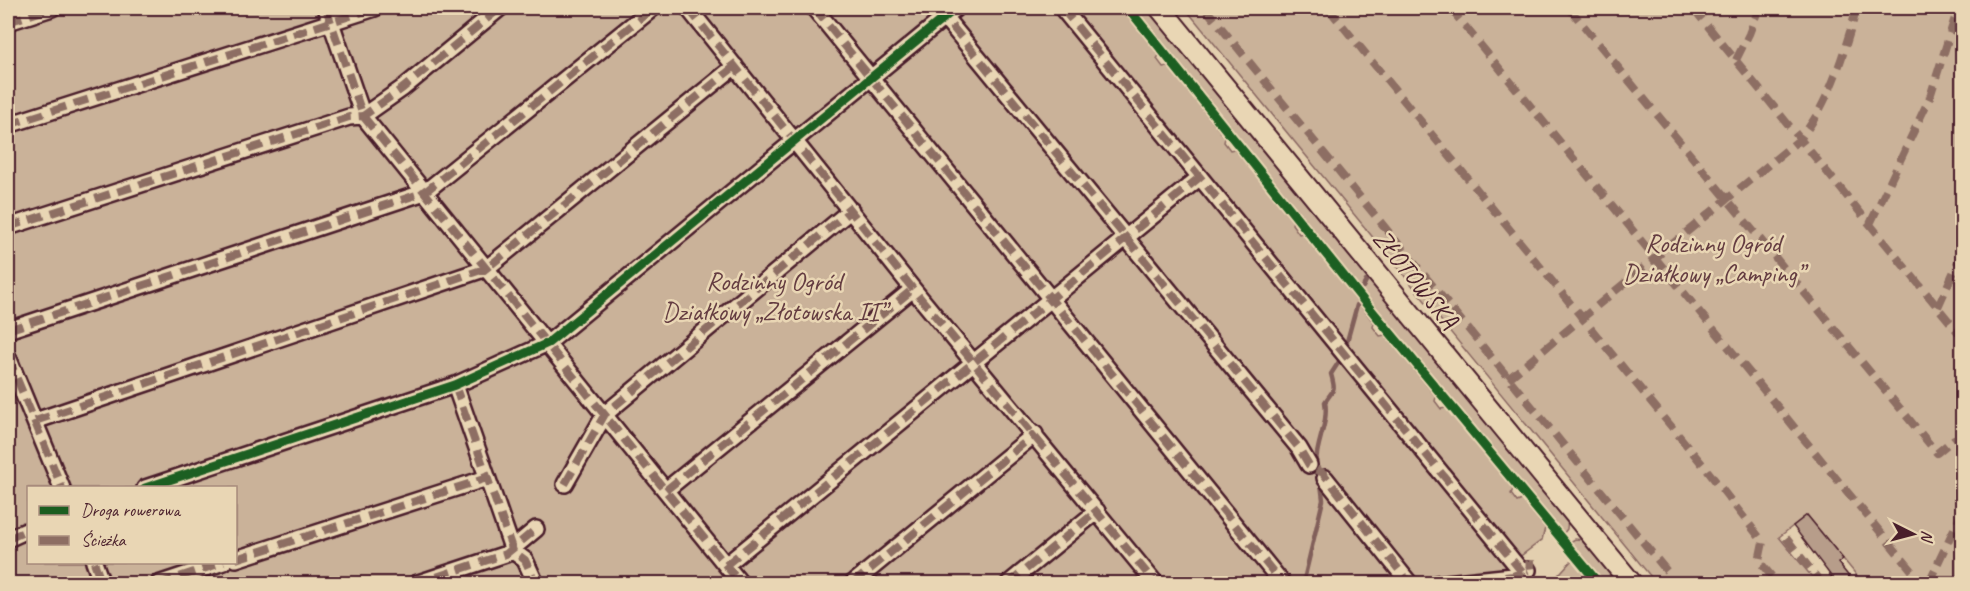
<svg xmlns="http://www.w3.org/2000/svg" width="1970" height="591" font-family="Caveat,sans-serif">
<rect width="100%" height="100%" fill="#e3cfaf"/>
<filter id="ink" filterUnits="userSpaceOnUse"><feTurbulence type="fractalNoise" baseFrequency=".0167" numOctaves="2"/><feDisplacementMap in="SourceGraphic" scale="12" xChannelSelector="R" yChannelSelector="G"/><feConvolveMatrix kernelMatrix="1 2 1 2 8 2 1 2 1" color-interpolation-filters="sRGB"/></filter>
<g filter="url(#ink)">
<path fill="#cab299" stroke="#8a6862" stroke-width="1.5" fill-rule="evenodd" d="M 8,8 L 1121,8 L 1159,55 L 1157,59 L 1163,67 L 1168,66 L 1225,138 L 1224,142 L 1230,150 L 1234,149 L 1293,220 L 1292,224 L 1299,234 L 1303,233 L 1374,323 L 1373,327 L 1380,336 L 1385,335 L 1436,397 L 1435,401 L 1441,409 L 1446,408 L 1513,489 L 1511,494 L 1517,502 L 1522,500 L 1545,528 L 1542,540 L 1518,558 L 1540,583 L 8,583 ZM 28,488 L 236,488 L 236,562 L 28,562 Z
M 1134,8 L 1152,8 L 1568,518 L 1567,529 L 1563,534 L 1366,297 Z
M 1185,8 L 1962,8 L 1962,583 L 1863,583 L 1807,515 L 1779,537 L 1817,583 L 1731,583 L 1727,579 L 1721,583 L 1656,583 Z
M 1575,539 L 1585,540 L 1624,583 L 1605,583 L 1570,542 Z
M 1572,560 L 1592,583 L 1551,583 Z"/>
<g fill="none" stroke-linecap="round" stroke-linejoin="round">
<path stroke="#815f5a" stroke-width="4.5" d="M 1363,287 L 1366,281
M 1346,345 L 1357,305
M 1316,464 C 1316,442 1329,423 1325,402 C 1334,388 1336,392 1331,374 L 1342,357
M 1303,584 L 1323,500 L 1321,483 L 1315,471"/>
</g>
<path fill="#b79d8a" stroke="#4a1f2b" stroke-width="1.5" d="M 1807,515 L 1843,559 L 1838,563 L 1855,584 L 1837,584 L 1793,526 Z"/>
<g fill="none" stroke-linecap="round" stroke-linejoin="round">
<g stroke="#4a1f2b" stroke-width="20">
<path id="minor" d="M 326,8 L 363,116 L 741,584
M 688,8 L 913,289 L 1156,584
M 814,8 L 1283,584
M 937,8 L 1299,448 L 1309,465
M 1062,8 L 1522,572
M 8,22 L 52,8
M 8,125 L 375,8
M 8,227 L 349,117 L 363,116 L 403,88 L 500,8
M 8,330 L 425,192 L 653,8
M 8,357 L 62,488
M 455,385 L 513,551 L 525,560 L 536,584
M 35,421 L 487,268 L 735,66
M 1325,478 L 1410,584
M 565,484 L 605,414 L 851,210
M 145,488 L 455,385 L 548,343 L 956,8
M 666,490 L 913,289
M 8,539 L 28,530
M 236,559 L 487,478
M 94,562 L 102,584
M 726,565 L 1200,177
M 158,584 L 224,562
M 415,584 L 506,554 L 536,529
M 852,584 L 1035,434
M 1008,584 L 1097,511
M 1436,584 L 1513,576 L 1528,570"/>
</g>
<g stroke="#4a1f2b" stroke-width="24">
<path id="tertiary" d="M 1160,8 L 1632,584"/>
</g>
<use href="#minor" stroke="#e9d6b4" stroke-width="15"/>
<use href="#tertiary" stroke="#e9d6b4" stroke-width="20"/>
<path stroke="#8d6e63" stroke-width="8" stroke-dasharray="15 8" stroke-linecap="butt" d="M 326,8 L 363,116 L 741,584
M 688,8 L 913,289 L 1156,584
M 814,8 L 1283,584
M 937,8 L 1299,448 L 1309,465 L 1323,473 L 1410,584
M 1062,8 L 1522,572 L 1525,565 L 1535,564
M 1205,8 L 1670,575
M 1328,8 L 1707,470 L 1763,542 L 1759,561 L 1778,584
M 1450,8 L 1923,584
M 1569,8 L 1937,453 L 1954,439 L 1962,439
M 1693,8 L 1962,337
M 8,22 L 52,8
M 1736,60 L 1749,34 L 1759,8
M 8,125 L 375,8
M 1870,224 L 1930,97 L 1958,8
M 8,227 L 349,117 L 363,116 L 403,88 L 500,8
M 1938,307 L 1962,253
M 8,330 L 425,192 L 653,8
M 8,357 L 62,488
M 1508,379 L 1800,139 C 1830,103 1844,52 1857,8
M 455,385 L 513,551 L 525,560 L 536,584
M 35,421 L 487,268 L 735,66
M 565,484 L 605,414 L 851,210
M 666,490 L 913,289
M 1786,538 L 1822,584
M 8,539 L 28,530
M 236,559 L 487,478
M 94,562 L 102,584
M 726,565 L 1200,177
M 158,584 L 224,562
M 415,584 L 506,554 L 536,529
M 852,584 L 1035,434
M 1008,584 L 1097,511
M 1436,584 L 1513,576 L 1528,570
M 1928,584 L 1962,512"/>
<g stroke="#e9d6b4" stroke-width="13">
<path id="cycleway" d="M 1128,8 L 1363,300 L 1599,584
M 145,488 L 455,385 L 548,343 L 956,8"/>
</g>
<use href="#cycleway" stroke="#1b5e20" stroke-width="9"/>
</g>
</g>
<g text-anchor="middle" dominant-baseline="central" stroke-width="5" stroke-linejoin="round" paint-order="stroke">
<g font-size="26" fill="#643c41" stroke="#e9d6b4">
<text x="1713" y="243">Rodzinny Ogród<tspan x="1713" dy="30">Działkowy „Camping”</tspan></text>
<text x="774" y="281">Rodzinny Ogród<tspan x="774" dy="30">Działkowy „Złotowska II”</tspan></text>
</g>
<g font-size="26" fill="#4a1f2b" stroke="#e9d6b4">
<text transform="translate(1416 279) rotate(51)">ZŁOTOWSKA</text>
</g>
</g>
<rect width="1970" height="591" fill="none" stroke="#e9d6b4" stroke-width="30"/>
<rect x="15" y="15" width="1940" height="561" fill="none" stroke="#4a1f2b" stroke-width="2" filter="url(#ink)"/>
<rect x="27" y="486" width="210" height="78" fill="#e9d6b4" stroke="#a98d7d" stroke-width="1.5"/>
<rect x="39" y="506" width="30" height="9" fill="#1b5e20" stroke="#a98d7d" stroke-width="1.5"/>
<text x="81" y="516" font-size="18" fill="#4a1f2b">Droga rowerowa</text>
<rect x="39" y="536" width="30" height="9" fill="#8d6e63" stroke="#a98d7d" stroke-width="1.5"/>
<text x="81" y="546" font-size="18" fill="#4a1f2b">Ścieżka</text>
<g transform="translate(1913 534) rotate(96)" stroke="#e9d6b4" stroke-width="4.5" paint-order="stroke">
<path d="M0-4.5L10 22L0 15L-10 22Z" fill="#4a1f2b"/>
<text y="-9" font-size="16" font-weight="bold" text-anchor="middle" fill="#4a1f2b">N</text>
</g>
</svg>
